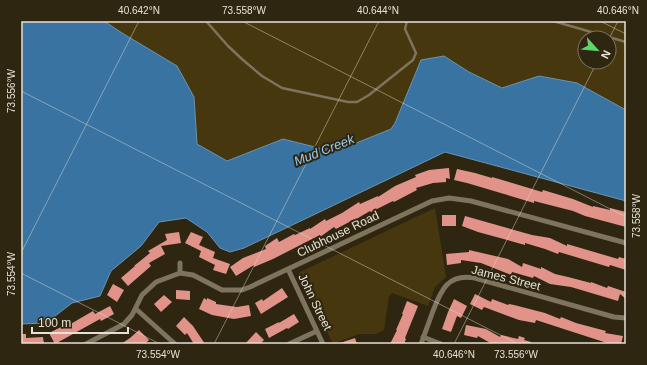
<svg xmlns="http://www.w3.org/2000/svg" width="647" height="365" font-family="Helvetica,sans-serif">
<rect width="100%" height="100%" fill="#2e2611"/>
<path fill="#47370f" fill-rule="evenodd" d="M 104,21 L 626,21 L 626,110 L 577,83 L 539,76 L 502,88 L 469,72 L 444,56 L 391,129 L 344,148 L 323,149 L 283,139 L 227,161 L 197,144 L 194,97 L 122,33 ZM 585,38 L 609,38 L 609,62 L 585,62 Z
M 435,208 L 446,277 L 435,287 L 428,306 L 392,293 L 389,296 L 384,330 L 376,334 L 359,334 L 333,344 L 298,274 L 300,272 Z"/>
<path fill="#3873a2" stroke="#6c94b1" d="M 21,21 L 104,21 L 122,33 L 177,66 L 194,97 L 197,144 L 227,161 L 283,139 L 323,149 L 344,148 L 391,129 L 395,123 L 421,60 L 444,56 L 469,72 L 502,88 L 539,76 L 577,83 L 626,110 L 626,201 L 445,152 L 307,218 L 244,248 L 230,252 L 220,248 L 207,232 L 186,218 L 159,222 L 141,246 L 111,271 L 100,296 L 72,303 L 46,323 L 21,324 Z"/>
<path fill="#e1938a" d="M 449,168 L 450,179 L 446,178 L 446,182 L 433,183 L 416,188 L 417,190 L 394,202 L 393,201 L 371,212 L 370,211 L 353,221 L 353,220 L 336,229 L 334,227 L 320,237 L 320,235 L 273,259 L 254,267 L 254,265 L 236,276 L 230,267 L 243,258 L 266,249 L 265,246 L 277,238 L 279,242 L 294,234 L 295,235 L 310,228 L 310,229 L 325,219 L 326,221 L 342,213 L 359,202 L 360,204 L 378,196 L 378,197 L 395,186 L 416,177 L 415,175 L 429,170 Z
M 457,169 L 475,173 L 492,178 L 492,177 L 509,182 L 542,192 L 543,190 L 573,199 L 593,207 L 593,206 L 610,210 L 610,208 L 626,212 L 626,227 L 585,216 L 573,211 L 534,201 L 534,203 L 467,183 L 454,180 Z
M 442,215 L 456,215 L 456,226 L 442,226 Z
M 465,216 L 532,235 L 550,238 L 567,246 L 567,244 L 618,259 L 619,257 L 626,259 L 626,270 L 610,265 L 609,267 L 559,252 L 558,254 L 545,249 L 525,243 L 525,245 L 478,232 L 462,226 Z
M 179,232 L 181,243 L 161,246 L 165,254 L 149,263 L 151,266 L 128,286 L 121,278 L 135,266 L 134,266 L 150,253 L 148,251 L 167,240 L 165,234 Z
M 191,232 L 203,237 L 199,245 L 215,252 L 213,258 L 230,264 L 226,274 L 213,270 L 215,265 L 199,257 L 201,251 L 185,243 Z
M 469,250 L 508,259 L 522,267 L 523,263 L 541,269 L 541,267 L 555,274 L 568,277 L 591,283 L 591,282 L 607,288 L 608,286 L 626,292 L 626,299 L 620,294 L 618,301 L 571,287 L 550,284 L 534,276 L 533,278 L 512,272 L 511,275 L 481,263 L 461,260 L 461,263 L 447,265 L 446,254 L 469,252 Z
M 113,284 L 124,290 L 117,302 L 107,295 Z
M 282,288 L 288,297 L 261,314 L 255,303 L 262,299 L 263,301 Z
M 176,290 L 190,291 L 190,300 L 176,299 Z
M 475,294 L 491,302 L 492,299 L 508,305 L 509,304 L 514,305 L 545,313 L 560,319 L 561,317 L 576,323 L 606,331 L 605,333 L 623,336 L 621,344 L 607,343 L 536,320 L 535,323 L 519,320 L 484,307 L 482,310 L 470,304 Z
M 164,295 L 172,302 L 161,312 L 154,304 Z
M 204,298 L 207,300 L 207,298 L 216,302 L 216,304 L 237,307 L 249,305 L 251,316 L 234,319 L 212,315 L 199,309 Z
M 454,299 L 467,306 L 461,318 L 457,316 L 451,332 L 442,329 L 448,312 Z
M 407,301 L 418,306 L 405,338 L 406,339 L 404,344 L 390,344 L 397,330 L 396,330 L 403,314 L 402,314 Z
M 110,306 L 114,314 L 101,321 L 100,319 L 55,344 L 49,333 L 61,327 L 62,329 L 93,311 L 95,314 Z
M 294,314 L 299,322 L 288,329 L 287,328 L 269,338 L 265,329 L 279,322 L 279,323 Z
M 184,317 L 193,326 L 205,344 L 194,344 L 187,333 L 185,335 L 176,326 Z
M 466,325 L 486,329 L 500,337 L 501,335 L 518,339 L 519,336 L 525,338 L 524,340 L 531,342 L 531,344 L 492,344 L 478,336 L 477,338 L 464,335 Z
M 139,330 L 149,340 L 145,344 L 121,344 L 130,338 Z
M 256,332 L 264,340 L 260,344 L 245,344 Z
M 21,334 L 26,334 L 26,338 L 43,337 L 44,344 L 21,344 Z
M 355,338 L 357,344 L 340,344 L 340,343 Z"/>
<g fill="none" stroke-linecap="round" stroke-linejoin="round">
<path stroke="#7e745d" stroke-width="2.5" d="M 206,21 L 228,46 L 243,60 L 262,76 L 282,88 L 348,102 L 357,102 L 369,95 L 413,60 L 416,53 L 405,29 L 407,21
M 553,21 L 626,42"/>
<path stroke="#7e745d" stroke-width="5" d="M 288,269 L 323,344
M 180,273 L 180,263
M 136,309 L 175,344
M 423,337 L 441,344
M 86,344 L 124,324 L 132,315 L 142,295 L 156,282 L 180,273 L 193,275 L 222,290 L 242,290 L 250,287 L 288,269 L 432,201 L 449,198 L 471,201 L 626,243
M 289,344 L 317,331
M 421,344 C 425,333 429,322 433,311 C 441,290 448,273 475,278 L 614,317 L 626,318"/>
</g>
<path fill="none" stroke="#e7e1d5" stroke-width="1" stroke-opacity="0.45" d="M 242,21 L 626,217M 600,21 L 626,34M 609,39 L 618,21M 21,91 L 518,344M 21,253 L 139,21M 21,273 L 160,344M 214,344 L 379,21M 454,344 L 597,62"/>
<g text-anchor="middle" dominant-baseline="central" stroke-width="4" stroke-linejoin="round" paint-order="stroke">
<g font-size="12" fill="#e7e1d5" stroke="#2e2611">
<text transform="translate(338 234) rotate(-26)">Clubhouse Road</text>
<text transform="translate(506 278) rotate(14)">James Street</text>
<text transform="translate(315 302) rotate(64)">John Street</text>
</g>
<g font-size="13" font-style="italic" fill="#9bcaf2" stroke="#2e2611">
<text transform="translate(324 150) rotate(-22)">Mud Creek</text>
</g>
</g>
<rect width="647" height="365" fill="none" stroke="#2e2611" stroke-width="44"/>
<g transform="translate(597 50) rotate(117)"><circle r="19" fill="#2e2611" stroke="#78715f"/>
<path d="M0-3L7 15L0 10L-7 15Z" fill="#5dd56c"/>
<text y="-6" font-size="11" font-weight="bold" text-anchor="middle" fill="#e7e1d5">N</text>
</g>
<path d="M32 327v6h96v-6" fill="none" stroke="#e7e1d5" stroke-width="2"/>
<text x="38" y="327" font-size="12" fill="#e7e1d5" stroke="#2e2611" stroke-width="3" paint-order="stroke">100 m</text>
<rect x="22" y="22" width="603" height="321" fill="none" stroke="#e7e1d5" stroke-width="1.5"/>
<g font-size="10" text-anchor="middle" fill="#e7e1d5">
<text x="139" y="14">40.642°N</text>
<text x="244" y="14">73.558°W</text>
<text x="378" y="14">40.644°N</text>
<text x="618" y="14">40.646°N</text>
<text transform="translate(11 91) rotate(-90)" y="4">73.556°W</text>
<text transform="translate(636 216) rotate(-90)" y="4">73.558°W</text>
<text transform="translate(11 274) rotate(-90)" y="4">73.554°W</text>
<text x="158" y="358">73.554°W</text>
<text x="454" y="358">40.646°N</text>
<text x="516" y="358">73.556°W</text>
</g>
</svg>
